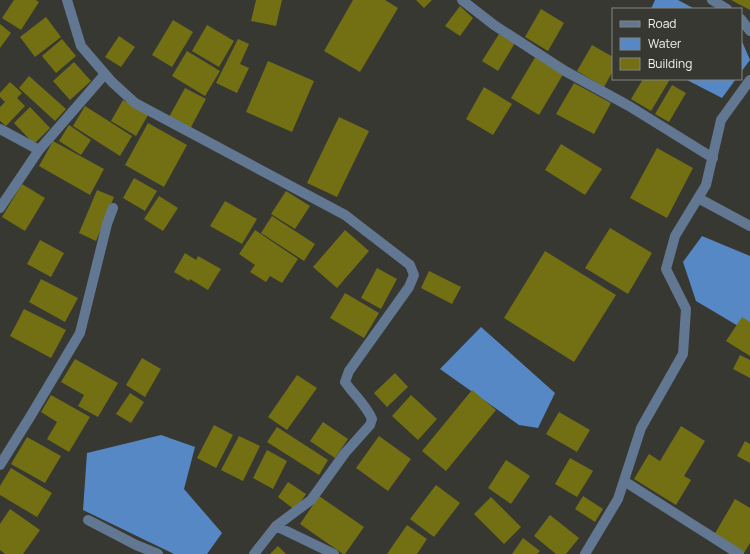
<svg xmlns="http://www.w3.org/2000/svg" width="750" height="554" font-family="Manrope,sans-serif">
<rect width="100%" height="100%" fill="#383832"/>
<path fill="#5688c5" d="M 655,0 L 678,0 L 695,9 L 651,9 Z
M 741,39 L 750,60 L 741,72 Z
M 685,79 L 736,79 L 722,98 Z
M 702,236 L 750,256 L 750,333 L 696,301 L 683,262 Z
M 481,327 L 555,393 L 538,428 L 519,425 L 440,369 Z
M 161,435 L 195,447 L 184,489 L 222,533 L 207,554 L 174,554 L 83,510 L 87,453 Z"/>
<path fill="#727012" d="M 14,0 L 36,0 L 39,2 L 21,30 L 2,18 Z
M 256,0 L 282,0 L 276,26 L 251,21 Z
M 353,0 L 385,0 L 398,8 L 360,72 L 324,51 Z
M 416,0 L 432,0 L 424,8 Z
M 731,0 L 750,0 L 750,10 Z
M 460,6 L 473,18 L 460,36 L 445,26 Z
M 541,9 L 564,23 L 548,51 L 525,37 Z
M 46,17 L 61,37 L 35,57 L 20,37 Z
M 173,20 L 193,32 L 172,67 L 152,55 Z
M 0,24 L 11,33 L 0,48 Z
M 207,25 L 234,41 L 219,67 L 192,51 Z
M 499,34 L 515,43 L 498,71 L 482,61 Z
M 119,36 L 135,47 L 121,67 L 105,57 Z
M 62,39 L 76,56 L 56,73 L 42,56 Z
M 238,39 L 249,44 L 240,64 L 249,68 L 237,93 L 216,83 Z
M 592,45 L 613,57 L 613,71 L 604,87 L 577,71 Z
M 187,51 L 220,71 L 205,96 L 172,76 Z
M 537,54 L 565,71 L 539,115 L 511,98 Z
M 268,61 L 314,81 L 292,132 L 246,112 Z
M 74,62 L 91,81 L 70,100 L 53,81 Z
M 29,76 L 66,109 L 55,121 L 19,88 Z
M 643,79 L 667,79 L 669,81 L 651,111 L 631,99 Z
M 10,82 L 22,93 L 17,98 L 25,106 L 6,126 L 0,121 L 0,107 L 5,102 L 0,97 L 0,93 Z
M 574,83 L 611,103 L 594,134 L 556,114 Z
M 672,85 L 686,93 L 669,122 L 655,114 Z
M 484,87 L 512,104 L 493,135 L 466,119 Z
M 185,88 L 206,99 L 190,129 L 169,117 Z
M 123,100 L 148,115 L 136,136 L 111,121 Z
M 85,106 L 132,136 L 120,156 L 73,126 Z
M 30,107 L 50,128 L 34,144 L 14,123 Z
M 339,117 L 369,131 L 337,197 L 307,183 Z
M 148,123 L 187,145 L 164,187 L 125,165 Z
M 69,125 L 91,140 L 81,155 L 59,141 Z
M 53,141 L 104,169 L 90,195 L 39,166 Z
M 561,144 L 602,169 L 585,195 L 545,170 Z
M 657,148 L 693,168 L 667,218 L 630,198 Z
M 134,178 L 157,191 L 145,211 L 123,198 Z
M 22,184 L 45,198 L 25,231 L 2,217 Z
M 97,190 L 114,197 L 96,241 L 79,233 Z
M 286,191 L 310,206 L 295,229 L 271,214 Z
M 159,196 L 178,208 L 163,231 L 144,219 Z
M 225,201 L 257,219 L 242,244 L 210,226 Z
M 272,216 L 315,244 L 304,261 L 261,233 Z
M 610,228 L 652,253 L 628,294 L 585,268 Z
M 255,230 L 298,259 L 282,283 L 270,276 L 266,282 L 250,272 L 255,265 L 239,254 Z
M 345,230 L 369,251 L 337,288 L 313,267 Z
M 40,240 L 64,253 L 51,277 L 27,264 Z
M 545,251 L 616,295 L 574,362 L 504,318 Z
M 185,253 L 196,260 L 198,256 L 221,269 L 208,290 L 190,279 L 189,281 L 174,272 Z
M 377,268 L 397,279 L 381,309 L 361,298 Z
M 429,271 L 461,287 L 452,304 L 421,288 Z
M 41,279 L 78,298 L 65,322 L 29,302 Z
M 345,293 L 379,313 L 364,338 L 330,318 Z
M 24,309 L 66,330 L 51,358 L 10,336 Z
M 742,317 L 750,322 L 750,356 L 726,341 Z
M 740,355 L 750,360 L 750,378 L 733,369 Z
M 142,358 L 161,369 L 145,397 L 126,385 Z
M 75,359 L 118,383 L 98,417 L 78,406 L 84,395 L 61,382 Z
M 395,373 L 408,387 L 387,407 L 374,393 Z
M 297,375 L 317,388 L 287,430 L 268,417 Z
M 472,390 L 496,410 L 446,471 L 422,451 Z
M 130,393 L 144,402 L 131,423 L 116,414 Z
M 51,395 L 90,417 L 69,452 L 47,439 L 57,422 L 41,412 Z
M 411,395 L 437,419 L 418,440 L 392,416 Z
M 559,412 L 590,430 L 577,452 L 546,434 Z
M 323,422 L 348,439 L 335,458 L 310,441 Z
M 214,425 L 233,435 L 216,468 L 197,458 Z
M 681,426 L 705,441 L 684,476 L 691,480 L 676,505 L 634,479 L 649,454 L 660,461 Z
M 277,427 L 328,460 L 319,475 L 267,442 Z
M 239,436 L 260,446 L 243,481 L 221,470 Z
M 379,436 L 411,459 L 388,491 L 356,468 Z
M 27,437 L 61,456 L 45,483 L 11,464 Z
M 745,441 L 750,444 L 750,463 L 737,456 Z
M 267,450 L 287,461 L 273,489 L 253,478 Z
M 570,458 L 593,471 L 577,497 L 555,484 Z
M 506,460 L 530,476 L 511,504 L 488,488 Z
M 11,468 L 52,493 L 37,517 L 0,495 L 0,486 Z
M 288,482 L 306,494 L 295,510 L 278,497 Z
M 436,485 L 460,503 L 434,537 L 410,519 Z
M 319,496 L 364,527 L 345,554 L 343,554 L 300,524 Z
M 583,496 L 603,509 L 595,522 L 575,509 Z
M 491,497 L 521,527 L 504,544 L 474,514 Z
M 735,499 L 750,508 L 750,543 L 744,553 L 714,535 Z
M 10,509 L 40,530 L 23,554 L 5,554 L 0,550 L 0,524 Z
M 550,515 L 579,538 L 566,554 L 556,554 L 534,536 Z
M 407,525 L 427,539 L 417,554 L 387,554 Z
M 523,538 L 540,551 L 537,554 L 512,554 Z
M 278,546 L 286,554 L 270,554 Z"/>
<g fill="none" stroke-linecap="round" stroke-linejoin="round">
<path stroke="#627792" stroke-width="10" d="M 67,0 L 81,46 L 112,82 L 135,103 L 345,215 L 410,265 L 414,275 L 409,287 L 349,371 L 345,382 C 354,395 366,405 372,419 L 370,425 L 345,453 L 311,500 L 276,526 L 254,554
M 462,0 L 494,25 L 565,71 L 629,106 L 713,158
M 712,0 L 727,9
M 741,19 L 750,31
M 0,129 L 39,150 L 105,74
M 698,198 L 750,226
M 0,208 L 39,150
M 0,465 L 30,417 L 80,333 L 107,224 L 113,208
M 624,481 L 739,554
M 88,520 L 136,545 L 158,554
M 276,526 L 334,554
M 585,554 L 618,499 L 641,428 L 683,354 L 686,309 L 666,269 L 675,236 L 706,185 L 721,120 L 750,80"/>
</g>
<rect x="612" y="8" width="130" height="72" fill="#383832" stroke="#83837e"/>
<rect x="620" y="21" width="20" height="6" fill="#627792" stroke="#83837e"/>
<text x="648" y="28" font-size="12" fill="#f3f3ef">Road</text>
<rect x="620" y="38" width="20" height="12" fill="#5688c5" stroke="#83837e"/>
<text x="648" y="48" font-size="12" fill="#f3f3ef">Water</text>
<rect x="620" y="58" width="20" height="12" fill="#727012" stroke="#83837e"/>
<text x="648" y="68" font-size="12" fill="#f3f3ef">Building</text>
</svg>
